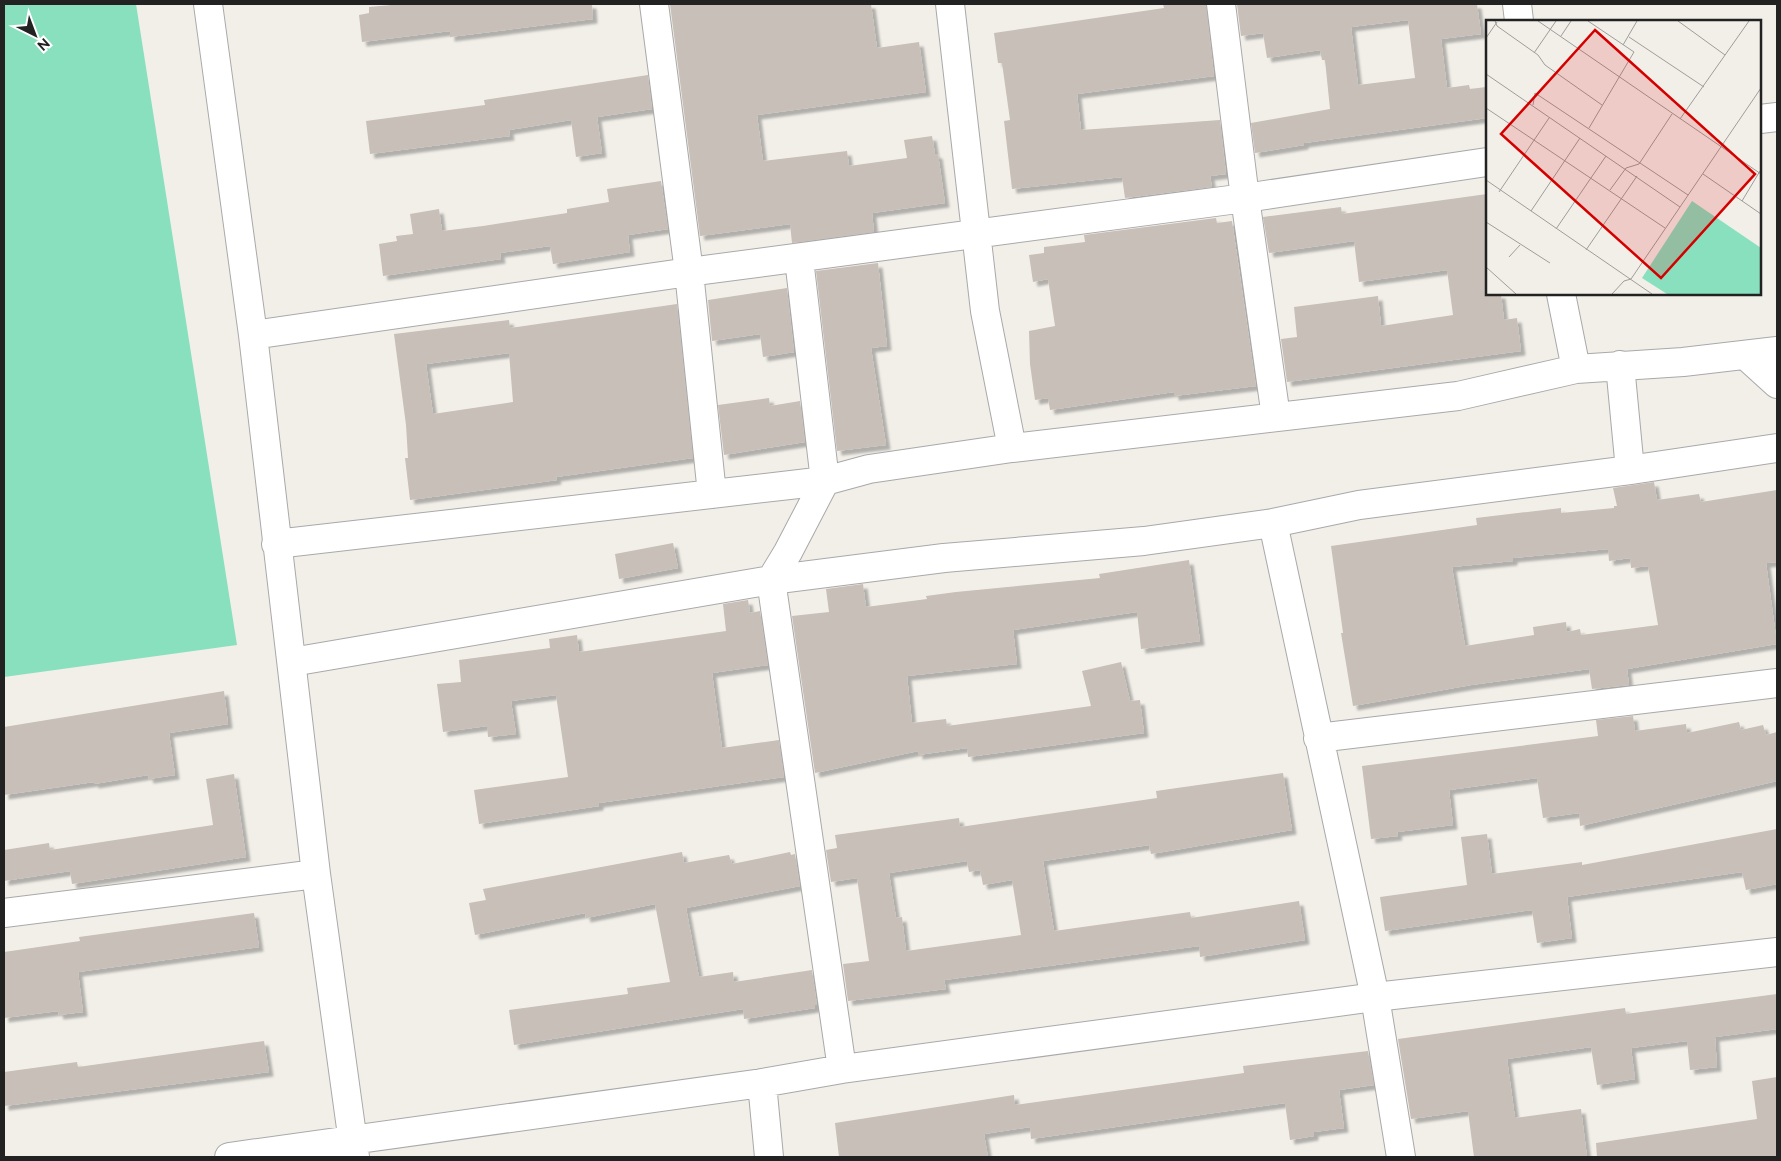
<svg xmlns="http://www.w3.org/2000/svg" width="1781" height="1161" font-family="Raleway,sans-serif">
<defs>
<filter id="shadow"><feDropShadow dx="4.5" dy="4.5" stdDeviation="1" flood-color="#0004"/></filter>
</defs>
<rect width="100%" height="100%" fill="#f2efe9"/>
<path fill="#88e0be" d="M 4,4 L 136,4 L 237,645 L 4,677 Z"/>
<path fill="#c7bfb8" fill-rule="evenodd" filter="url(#shadow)" d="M 403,4 L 592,4 L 593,19 L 450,37 L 450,31 L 362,42 L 359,15 L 369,13 L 369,7 Z
M 670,4 L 871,4 L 877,48 L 919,42 L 926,92 L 757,115 L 763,161 L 847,151 L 849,166 L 907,158 L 904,140 L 932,136 L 935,154 L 938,154 L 945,203 L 872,213 L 874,232 L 792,243 L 790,224 L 700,236 Z
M 1163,4 L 1206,4 L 1214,76 L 1077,94 L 1081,130 L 1220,120 L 1226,174 L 1210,176 L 1212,187 L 1125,198 L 1122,177 L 1012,189 L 1004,121 L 1010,120 L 1002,63 L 998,63 L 994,33 L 1164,8 Z
M 1237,4 L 1477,4 L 1481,34 L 1441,39 L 1447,88 L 1469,85 L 1470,89 L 1486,87 L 1487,118 L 1304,143 L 1304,145 L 1255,153 L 1251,123 L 1330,109 L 1325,60 L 1322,60 L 1320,50 L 1267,58 L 1263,33 L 1241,36 ZM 1408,20 L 1415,78 L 1358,85 L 1351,27 Z
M 648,75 L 652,109 L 597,117 L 602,153 L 576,157 L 571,120 L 509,130 L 510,136 L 370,154 L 366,121 L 485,105 L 484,100 Z
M 661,181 L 668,229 L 628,235 L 630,252 L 553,264 L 550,246 L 500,253 L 501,259 L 383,276 L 379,244 L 397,241 L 396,236 L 413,234 L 410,214 L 439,209 L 442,231 L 483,226 L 567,213 L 567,209 L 609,202 L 607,189 Z
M 1487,194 L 1487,294 L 1501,294 L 1504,320 L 1517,318 L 1521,351 L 1287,382 L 1281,339 L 1297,337 L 1294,307 L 1378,296 L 1381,326 L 1453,315 L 1447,270 L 1359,282 L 1354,241 L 1269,253 L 1263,217 L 1341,207 L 1342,214 Z
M 1216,218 L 1217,223 L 1232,221 L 1256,386 L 1174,396 L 1174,392 L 1050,410 L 1048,398 L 1035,400 L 1030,364 L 1029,331 L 1055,326 L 1048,279 L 1033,282 L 1029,255 L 1044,253 L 1044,247 L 1085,242 L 1084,235 Z
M 878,263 L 887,346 L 871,348 L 886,445 L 837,451 L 816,271 Z
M 787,288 L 794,352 L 763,357 L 760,334 L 712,341 L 708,300 Z
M 677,304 L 693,458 L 556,477 L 557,480 L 410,500 L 405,458 L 408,458 L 406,425 L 394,334 L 509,320 L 510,328 ZM 509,353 L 513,402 L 433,414 L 426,364 Z
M 769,398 L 770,406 L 800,401 L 805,442 L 724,455 L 718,405 Z
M 1654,482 L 1657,500 L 1699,494 L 1701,502 L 1777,490 L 1777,562 L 1766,563 L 1777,644 L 1627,669 L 1629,685 L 1592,689 L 1589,669 L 1471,685 L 1353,706 L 1341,633 L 1343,633 L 1331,546 L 1477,525 L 1476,518 L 1561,508 L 1561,513 L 1614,508 L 1614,506 L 1617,506 L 1613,488 ZM 1608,549 L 1609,561 L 1630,558 L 1631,568 L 1648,566 L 1658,625 L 1581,635 L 1580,629 L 1567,632 L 1566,622 L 1533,627 L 1534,635 L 1465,646 L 1452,567 L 1513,561 L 1513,558 Z
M 673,543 L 678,568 L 619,579 L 615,554 Z
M 1189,560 L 1200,641 L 1141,649 L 1137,612 L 1013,630 L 1017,664 L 907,676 L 912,723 L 946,719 L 947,726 L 1091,706 L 1082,671 L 1121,662 L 1130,701 L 1140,700 L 1144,733 L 968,757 L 967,748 L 918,755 L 918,751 L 815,773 L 792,616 L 829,612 L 826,589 L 863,584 L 866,607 L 927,599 L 926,596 L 956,592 L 1100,578 L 1099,574 Z
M 748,600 L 750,613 L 760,611 L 768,665 L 712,673 L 722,748 L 779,740 L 784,777 L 599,803 L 599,806 L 479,824 L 474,790 L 568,777 L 556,695 L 511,701 L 516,734 L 488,737 L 487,726 L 443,732 L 437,684 L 461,682 L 459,660 L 550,648 L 549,639 L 577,635 L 579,652 L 726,631 L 723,604 Z
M 224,691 L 228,724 L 169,733 L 175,775 L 149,779 L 148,775 L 94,784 L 94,782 L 4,795 L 4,727 Z
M 1633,716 L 1635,731 L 1686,724 L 1687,733 L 1739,722 L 1741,730 L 1763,725 L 1766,735 L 1777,732 L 1777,781 L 1580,826 L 1579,813 L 1543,818 L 1537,778 L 1449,790 L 1453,825 L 1397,832 L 1398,836 L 1371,839 L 1362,766 L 1598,736 L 1596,720 Z
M 1283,773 L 1292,830 L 1151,854 L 1149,845 L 1043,861 L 1054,931 L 1190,912 L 1191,918 L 1299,901 L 1305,940 L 1200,957 L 1199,946 L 944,980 L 946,989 L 848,1001 L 843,964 L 869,961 L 857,878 L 831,882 L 826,850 L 837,848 L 835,835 L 959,818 L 960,827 L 1157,798 L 1156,791 ZM 967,861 L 969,872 L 980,870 L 983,885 L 1012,880 L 1021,935 L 906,951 L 902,917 L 896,918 L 889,873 Z
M 234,774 L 246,857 L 72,884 L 70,871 L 4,881 L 4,850 L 49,843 L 50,850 L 213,825 L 206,779 Z
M 1777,829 L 1777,884 L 1746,890 L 1742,872 L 1567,897 L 1572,938 L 1537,943 L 1532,910 L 1385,931 L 1380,897 L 1467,885 L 1461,837 L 1487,834 L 1492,874 L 1582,862 L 1582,865 Z
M 682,852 L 684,863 L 729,855 L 732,864 L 790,852 L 791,855 L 795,854 L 800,886 L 686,908 L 699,977 L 733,972 L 734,982 L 812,970 L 817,1005 L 815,1005 L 815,1008 L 744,1019 L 743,1009 L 514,1045 L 509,1010 L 628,994 L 627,988 L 670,982 L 655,904 L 586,918 L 585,913 L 475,935 L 469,903 L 486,900 L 483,889 Z
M 254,913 L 259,947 L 78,972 L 83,1012 L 59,1015 L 58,1011 L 4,1018 L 4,952 L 80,941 L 79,937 Z
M 1777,994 L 1777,1029 L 1715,1037 L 1717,1067 L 1690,1070 L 1687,1041 L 1631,1048 L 1635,1079 L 1597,1085 L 1591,1047 L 1507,1059 L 1515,1118 L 1581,1109 L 1587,1157 L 1474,1157 L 1468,1111 L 1411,1119 L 1398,1039 L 1625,1008 L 1626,1014 Z
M 264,1041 L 269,1072 L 4,1106 L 4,1072 L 77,1062 L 78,1067 Z
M 1368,1051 L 1374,1085 L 1339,1090 L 1344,1128 L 1314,1132 L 1314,1136 L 1290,1140 L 1285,1103 L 1031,1139 L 1030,1127 L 984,1134 L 988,1157 L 839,1157 L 835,1123 L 1014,1095 L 1015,1105 L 1244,1073 L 1243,1066 Z
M 1777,1077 L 1777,1157 L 1597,1157 L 1596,1143 L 1757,1119 L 1752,1081 Z"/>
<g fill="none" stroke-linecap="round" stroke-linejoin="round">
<g stroke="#a9a9a9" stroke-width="30">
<path id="street" d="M 208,4 L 253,335 L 316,874 L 355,1157
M 654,4 L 689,272 L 712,494
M 950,4 L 985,311 L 1012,448
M 1221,4 L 1245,198 L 1276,417
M 1517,4 L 1519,21
M 1760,119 L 1777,117
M 799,259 L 825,481 L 788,552 L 771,580 L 842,1069
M 1561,294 L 1576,369
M 253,335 L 689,272 L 1245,198 L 1487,162
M 1745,355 L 1777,384
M 1620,365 L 1630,470
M 1273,523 L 1375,997 L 1401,1157
M 276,544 L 825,481 L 869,469 L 1012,448 L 1458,396 L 1576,369 L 1683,362 L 1777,351
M 292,662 L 771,580 L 944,558 L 1144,541 L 1273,523 L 1359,505 L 1630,470 L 1777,448
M 1318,738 L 1777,683
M 4,913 L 316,874
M 762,1083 L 769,1157
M 229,1157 L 762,1083 L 842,1069 L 1375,997 L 1777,952"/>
</g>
<use href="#street" stroke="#fff" stroke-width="28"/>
</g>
<g transform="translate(1486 20)">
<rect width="275" height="275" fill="#f2efe9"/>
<path d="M 206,181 L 275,228 L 275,274 L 181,274 L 156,258 Z" fill="#88e0be"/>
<path fill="none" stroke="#9f9d99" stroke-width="1" d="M 9,1 L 11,6 L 52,35 L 59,45 L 116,85M 52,1 L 275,154M 102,1 L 148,32 L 103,108M 192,1 L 239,35M 75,16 L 85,1M 143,17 L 218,67M 0,18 L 11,2M 137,25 L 151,1M 48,33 L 70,1M 0,54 L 194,187M 47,85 L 49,73 L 202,175M 0,88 L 179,208M 194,99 L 263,1M 217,154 L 275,194M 0,160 L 166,274M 124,170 L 140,148 L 153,144 L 186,94M 13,172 L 63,98M 256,181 L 274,151M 45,191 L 94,118M 0,202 L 64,243M 70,209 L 120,136M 100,230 L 151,156M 23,237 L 34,225M 0,247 L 30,274M 126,274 L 138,261 L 145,259 L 275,68"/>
<path fill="#d40000" fill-opacity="0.15" stroke="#d40000" stroke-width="2.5" d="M 109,10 L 269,154 L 175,258 L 15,114 Z"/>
<rect width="275" height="275" fill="none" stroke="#222" stroke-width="2.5"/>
</g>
<rect width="1781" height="1161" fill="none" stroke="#222222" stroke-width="10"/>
<g transform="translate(35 35) rotate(138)" stroke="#ffffff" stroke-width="4" paint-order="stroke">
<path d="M0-4L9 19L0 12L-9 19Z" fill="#222222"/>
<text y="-8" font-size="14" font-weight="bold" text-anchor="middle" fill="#222222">N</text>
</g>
</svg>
